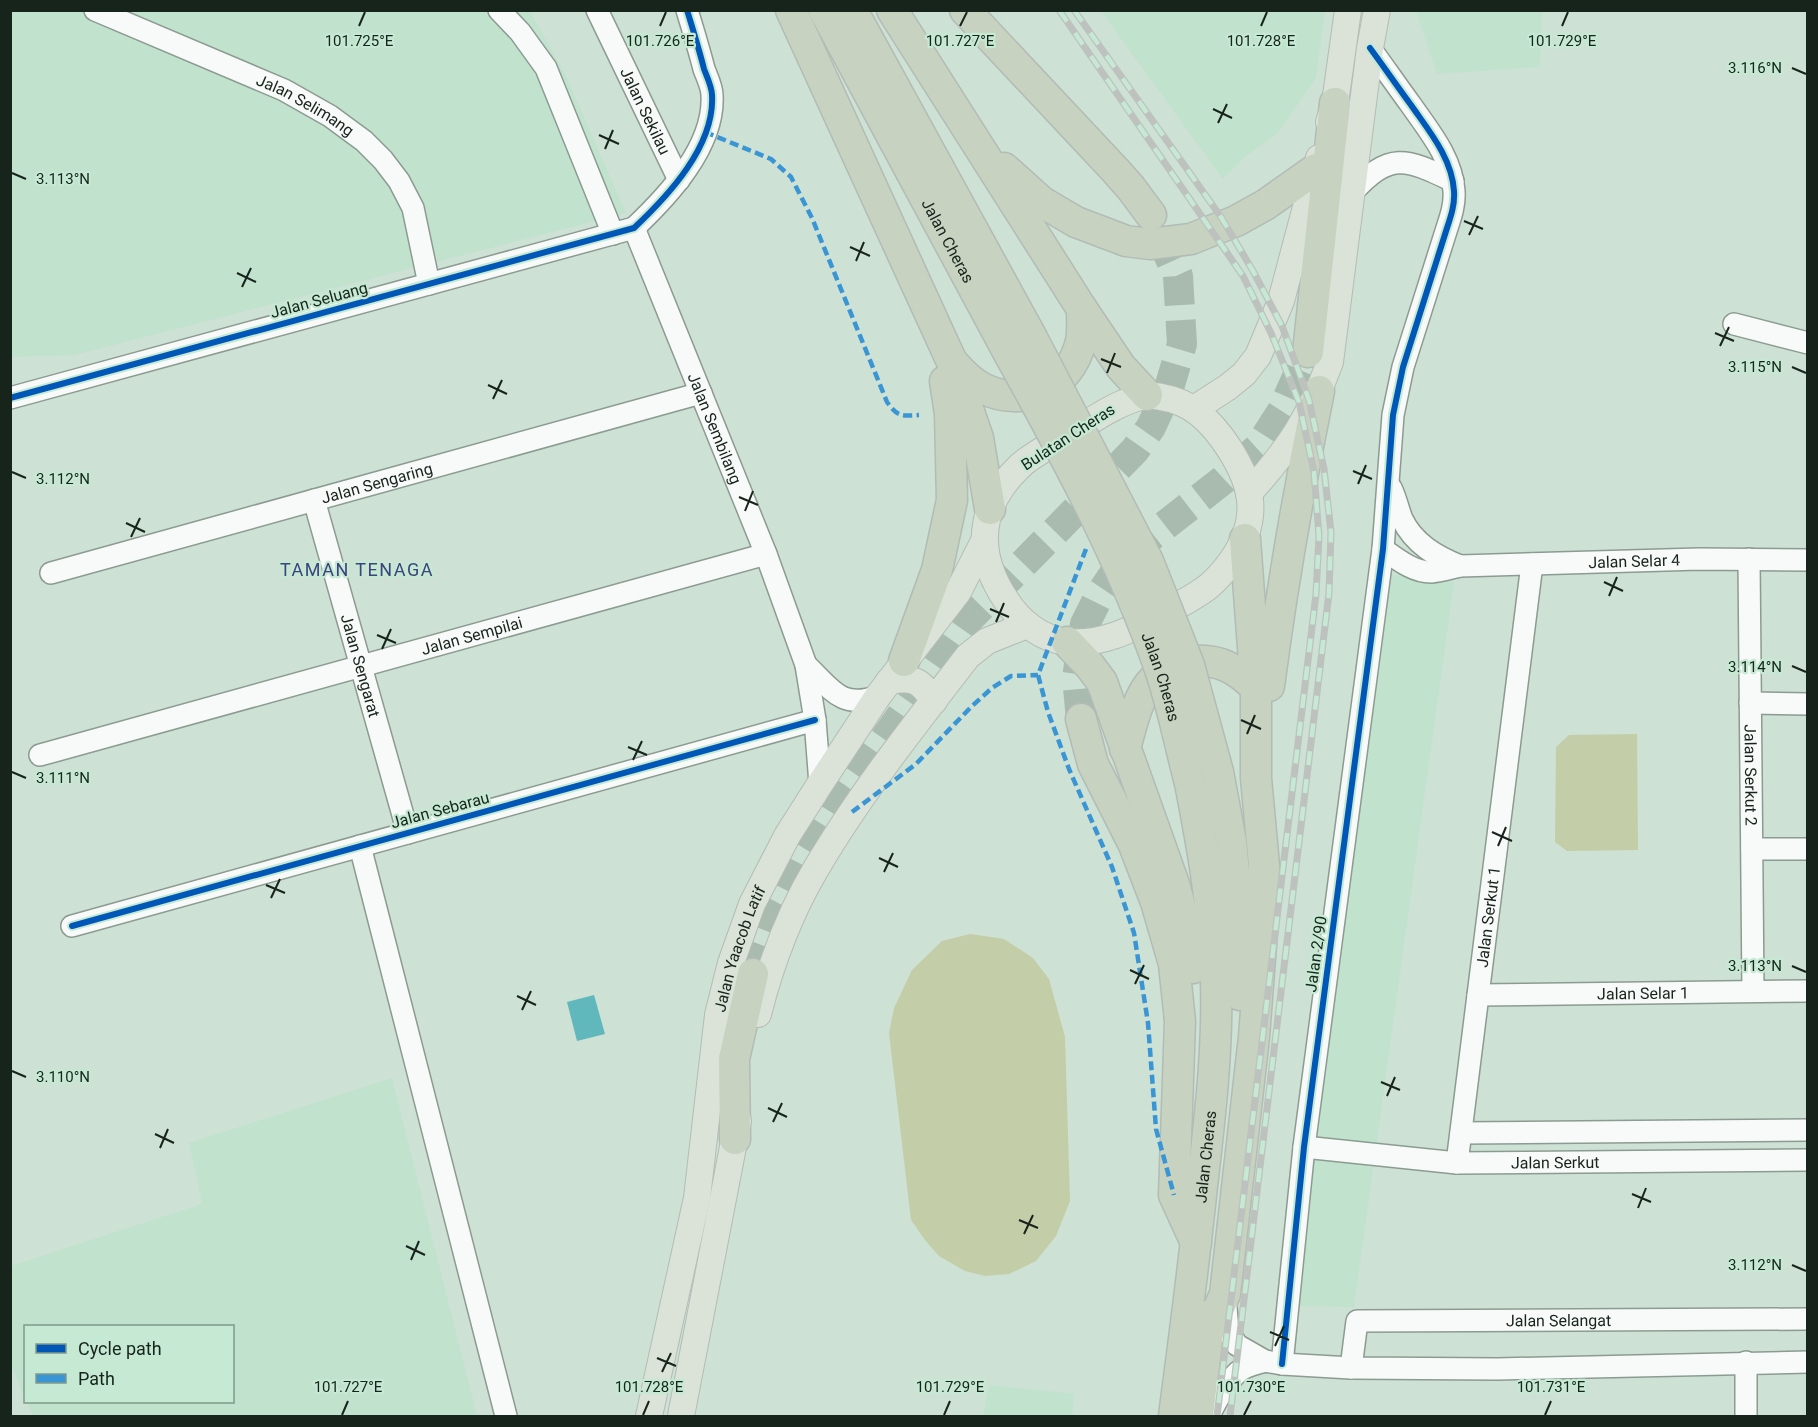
<svg xmlns="http://www.w3.org/2000/svg" width="1818" height="1427" font-family="Roboto,sans-serif">
<rect width="100%" height="100%" fill="#cde1d4"/>
<path fill="#c1e2cd" d="M 10,11 L 528,11 L 531,13 L 565,74 L 626,213 L 75,355 L 11,357 Z
M 1101,11 L 1325,11 L 1316,78 L 1278,133 L 1246,156 L 1223,179 Z
M 1416,11 L 1542,11 L 1540,67 L 1437,74 Z
M 1386,574 L 1454,582 L 1354,1307 L 1292,1306 Z
M 392,1078 L 477,1416 L 33,1416 L 27,1402 L 232,1402 L 232,1326 L 26,1326 L 25,1398 L 11,1364 L 11,1266 L 202,1204 L 189,1143 Z
M 989,1385 L 1074,1394 L 1072,1416 L 983,1416 Z"/>
<path fill="#c3cda7" d="M 1637,734 L 1638,850 L 1567,851 L 1555,842 L 1556,747 L 1569,735 Z
M 970,934 L 1004,939 L 1033,958 L 1049,979 L 1065,1037 L 1070,1201 L 1056,1236 L 1036,1261 L 1009,1274 L 985,1276 L 965,1271 L 939,1256 L 925,1240 L 911,1220 L 889,1033 L 894,1008 L 912,970 L 942,941 Z"/>
<path fill="#60b8bc" d="M 594,995 L 605,1034 L 577,1041 L 567,1002 Z"/>
<g fill="none" stroke-linecap="round" stroke-linejoin="round">
<path stroke="#a9bbaf" stroke-width="30" stroke-dasharray="30 15" stroke-linecap="butt" d="M 1081,719 L 1077,678 L 1085,624 L 1099,596 L 1126,556 L 1223,480 L 1259,447 L 1282,411 L 1308,352
M 753,974 L 776,914 L 803,862 L 837,807 L 968,620 L 1135,450 L 1151,427 L 1169,388 L 1182,344 L 1178,276 L 1153,221"/>
<g stroke="#8c9b91" stroke-width="24">
<g id="minor">
<path id="s1" d="M 95,10 L 284,90 L 330,116 L 364,141 L 383,160 L 399,181 L 413,208 L 429,284"/>
<path d="M 499,10 L 520,32 L 546,68 L 613,234"/>
<path id="s2" d="M 597,10 L 679,180"/>
<path d="M 1351,194 C 1390,151 1405,158 1453,181"/>
<path id="s3" d="M 634,228 L 766,554 L 806,665 L 815,720 L 820,784"/>
<path d="M 1734,324 L 1808,343"/>
<path d="M 10,398 L 634,228 C 668,196 715,146 712,95 C 712,87 707,77 704,69 C 699,49 693,30 687,10"/>
<path d="M 1391,488 C 1396,498 1398,509 1402,519 C 1414,544 1437,557 1460,566"/>
<path id="s4" d="M 314,500 L 408,833"/>
<path id="s5" d="M 1383,549 C 1397,559 1413,572 1431,572 C 1441,571 1451,568 1460,566 L 1699,559 L 1808,560"/>
<path id="s6" d="M 1749,559 L 1753,991"/>
<path id="s7" d="M 51,573 L 701,393"/>
<path d="M 806,665 C 831,688 840,710 878,696"/>
<path d="M 1750,703 L 1808,704"/>
<path id="s8" d="M 40,755 L 766,554"/>
<path d="M 360,846 L 506,1416"/>
<path d="M 1752,849 L 1808,849"/>
<path d="M 72,926 L 815,720"/>
<path id="s9" d="M 1478,995 L 1808,991"/>
<path d="M 1461,1133 L 1808,1130"/>
<path id="s10" d="M 1304,1147 L 1457,1163 L 1808,1160"/>
<path id="s11" d="M 1457,1163 L 1532,564"/>
<path d="M 1225,1296 L 1228,1331 L 1237,1345 L 1265,1361 L 1282,1364 L 1351,1368 L 1498,1369 L 1808,1362"/>
<path d="M 1746,1362 L 1746,1416"/>
<path d="M 1282,1364 L 1304,1147 L 1383,549 L 1393,415 L 1403,367 L 1447,228 C 1451,216 1455,204 1454,191 C 1452,158 1429,131 1411,105 C 1397,86 1384,67 1370,48"/>
<path id="s12" d="M 1351,1368 L 1357,1321 L 1808,1319"/>
<path d="M 1209,1416 C 1216,1401 1225,1384 1238,1372 C 1245,1366 1256,1364 1265,1361"/>
</g>
</g>
<g stroke="#b2bcb6" stroke-width="28">
<g id="major">
<path d="M 1329,122 L 1335,103 L 1348,10"/>
<path d="M 1147,395 C 1182,398 1201,410 1222,438 C 1253,481 1263,518 1230,563 C 1224,571 1217,579 1209,586 C 1194,598 1175,607 1158,616 C 1130,630 1101,645 1068,642 C 1042,640 1019,621 1006,600 C 974,552 978,506 1020,466 C 1034,453 1054,444 1070,434 C 1095,418 1118,402 1147,395 Z"/>
<path d="M 1194,409 L 1228,387 L 1244,374 L 1258,356 L 1281,301 L 1319,158"/>
<path d="M 1249,493 C 1289,449 1310,417 1330,362 L 1370,48 L 1377,10"/>
<path d="M 889,681 C 914,677 920,680 934,701"/>
<path d="M 758,1014 C 771,963 790,912 817,867 C 860,794 916,723 968,656 L 987,641 L 1027,625"/>
<path id="s13" d="M 649,1416 L 697,1198 L 718,1015 L 731,963 L 752,904 L 787,836 L 820,784 L 878,696 L 958,592 L 984,541"/>
<path d="M 681,1416 L 738,1121"/>
</g>
</g>
<g stroke="#b2bcb6" stroke-width="33">
<g id="highway">
<path d="M 791,10 L 952,362 L 978,438 L 990,509"/>
<path id="s14" d="M 824,10 L 1007,350"/>
<path d="M 852,10 L 1031,336"/>
<path d="M 892,10 L 1082,309 L 1121,367 L 1147,395"/>
<path d="M 965,10 L 1116,171 L 1131,188 L 1151,215"/>
<path d="M 1004,168 L 1042,202 L 1076,222 L 1126,241 L 1150,244 L 1191,239 L 1236,221 L 1265,205 L 1316,169"/>
<path d="M 1308,352 L 1335,103"/>
<path d="M 954,364 C 962,373 971,382 982,388 C 1024,409 1070,388 1081,341 C 1083,331 1082,319 1082,309"/>
<path d="M 1067,642 L 1090,666 L 1102,682 L 1174,884 L 1184,921 L 1193,968"/>
<path d="M 904,661 L 937,570 L 952,500 L 950,414 L 945,381"/>
<path d="M 1269,686 C 1282,587 1299,489 1319,391"/>
<path d="M 1081,719 L 1093,764 L 1134,845 L 1156,902 L 1174,964 L 1180,1021 L 1174,1195 L 1196,1243"/>
<path d="M 1125,749 C 1131,728 1137,696 1153,680 C 1170,661 1203,656 1226,666 C 1238,671 1247,679 1256,688"/>
<path d="M 1218,772 L 1231,841 L 1238,914 L 1240,995"/>
<path d="M 735,1139 L 734,1059 L 753,974"/>
<path d="M 1207,1335 L 1225,1294 L 1254,1037 L 1262,932 L 1264,865 L 1256,778 L 1256,688 L 1245,539"/>
<path id="s15" d="M 1174,1416 C 1184,1340 1194,1263 1202,1186 C 1210,1118 1218,1049 1216,981 C 1214,914 1203,849 1190,783"/>
<path d="M 1198,1416 L 1210,1315"/>
</g>
</g>
<use href="#minor" stroke="#f8faf9" stroke-width="21"/>
<use href="#major" stroke="#dbe2d7" stroke-width="26"/>
<use href="#highway" stroke="#c7d2c0" stroke-width="30"/>
<g stroke="#bdc2bf" stroke-width="7">
<path id="rail" d="M 1059,10 L 1243,276 L 1271,333 L 1299,402 L 1314,472 L 1319,536 L 1316,594 L 1217,1416
M 1074,10 L 1221,217 L 1253,271 L 1282,326 L 1309,400 L 1324,469 L 1331,532 L 1329,593 L 1230,1416"/>
</g>
<use href="#rail" stroke="#c5e9d2" stroke-width="4.5" stroke-dasharray="14" stroke-linecap="butt"/>
<g stroke="#b2bcb6" stroke-width="33" stroke-linecap="butt">
<g id="highway-bridge">
<path d="M 1031,336 L 1148,561 L 1189,665 L 1218,772"/>
<path id="s16" d="M 1007,350 C 1065,455 1122,559 1161,672 C 1173,708 1180,746 1190,783"/>
</g>
</g>
<use href="#highway-bridge" stroke="#c7d2c0" stroke-width="30"/>
<path stroke="#3995d4" stroke-width="4.5" stroke-dasharray="9 4.5" stroke-linecap="butt" d="M 705,132 L 771,159 L 791,177 L 812,218 L 887,402 C 898,417 901,416 919,415
M 1086,549 L 1038,675 L 1048,712 L 1069,769 L 1112,867 L 1134,933 L 1148,1023 L 1156,1129 L 1174,1195
M 852,812 L 916,764 L 972,706 L 992,688 L 1011,676 L 1038,675"/>
<g stroke="#c5e9d2" stroke-width="10">
<path id="cycleway" d="M 10,398 L 634,228 C 668,196 715,146 712,95 C 712,87 707,77 704,69 C 699,49 693,30 687,10
M 72,926 L 815,720
M 1282,1364 L 1304,1147 L 1383,549 L 1393,415 L 1403,367 L 1447,228 C 1451,216 1455,204 1454,191 C 1452,158 1429,131 1411,105 C 1397,86 1384,67 1370,48"/>
</g>
<use href="#cycleway" stroke="#0057b8" stroke-width="6"/>
</g>
<path fill="none" stroke="#17241c" stroke-width="2" d="M 359,26 L 365,12M 660,26 L 666,12M 960,26 L 967,12M 1261,26 L 1267,12M 1562,26 L 1568,12M 1792,68 L 1806,74M 1213,109 L 1232,118M 1218,123 L 1227,104M 599,135 L 619,144M 605,149 L 613,130M 12,173 L 26,179M 1464,221 L 1483,229M 1469,235 L 1478,216M 850,247 L 870,256M 856,261 L 864,242M 237,273 L 256,282M 242,287 L 251,268M 1715,333 L 1734,341M 1720,346 L 1729,327M 1101,359 L 1121,367M 1792,367 L 1806,373M 1107,373 L 1115,353M 488,385 L 507,394M 493,399 L 502,380M 1353,471 L 1372,479M 12,472 L 26,478M 1358,484 L 1366,465M 739,497 L 758,505M 745,511 L 753,491M 126,523 L 145,532M 131,537 L 140,518M 1604,582 L 1623,591M 1609,596 L 1617,577M 990,609 L 1009,617M 996,622 L 1004,603M 377,635 L 396,643M 382,649 L 391,629M 1792,666 L 1806,672M 1241,720 L 1261,729M 1247,734 L 1255,715M 628,747 L 647,755M 633,760 L 642,741M 12,772 L 26,778M 1492,832 L 1512,841M 1498,846 L 1506,827M 879,858 L 898,867M 884,872 L 893,853M 266,885 L 285,893M 271,898 L 280,879M 1792,966 L 1806,972M 1130,970 L 1149,979M 1135,984 L 1144,965M 517,996 L 536,1005M 522,1010 L 531,991M 12,1071 L 26,1077M 1381,1082 L 1400,1090M 1387,1096 L 1395,1077M 768,1108 L 787,1117M 773,1122 L 782,1103M 155,1134 L 174,1143M 160,1148 L 168,1129M 1632,1194 L 1651,1202M 1638,1208 L 1646,1188M 1019,1220 L 1038,1228M 1024,1234 L 1033,1215M 406,1246 L 425,1255M 411,1260 L 419,1241M 1792,1265 L 1806,1271M 1270,1332 L 1289,1340M 1275,1346 L 1284,1326M 657,1358 L 676,1366M 662,1372 L 671,1353M 342,1415 L 348,1401M 643,1415 L 649,1401M 944,1415 L 950,1401M 1244,1415 L 1251,1401M 1545,1415 L 1551,1401"/>
<g text-anchor="middle" dominant-baseline="central" stroke-width="4.5" stroke-linejoin="round" paint-order="stroke">
<g font-size="16" fill="#17241c" stroke="#c5e9d2">
<text stroke="none"><textPath href="#s1" startOffset="231">Jalan Selimang</textPath></text>
<text stroke="none"><textPath href="#s2" startOffset="112">Jalan Sekilau</textPath></text>
<text stroke="none"><textPath href="#s14" startOffset="262">Jalan Cheras</textPath></text>
<text transform="translate(319 300) rotate(-15)">Jalan Seluang</text>
<text stroke="none"><textPath href="#s3" startOffset="216">Jalan Sembilang</textPath></text>
<text transform="translate(1068 437) rotate(-33)">Bulatan Cheras</text>
<text stroke="none"><textPath href="#s7" startOffset="338">Jalan Sengaring</textPath></text>
<text stroke="none"><textPath href="#s5" startOffset="258">Jalan Selar 4</textPath></text>
<text stroke="none"><textPath href="#s8" startOffset="448">Jalan Sempilai</textPath></text>
<text stroke="none"><textPath href="#s4" startOffset="172">Jalan Sengarat</textPath></text>
<text stroke="none"><textPath href="#s16" startOffset="362">Jalan Cheras</textPath></text>
<text stroke="none"><textPath href="#s6" startOffset="216">Jalan Serkut 2</textPath></text>
<text transform="translate(440 810) rotate(-15)">Jalan Sebarau</text>
<text stroke="none"><textPath href="#s11" startOffset="248">Jalan Serkut 1</textPath></text>
<text stroke="none"><textPath href="#s13" startOffset="477">Jalan Yaacob Latif</textPath></text>
<text transform="translate(1316 954) rotate(-82)">Jalan 2/90</text>
<text stroke="none"><textPath href="#s9" startOffset="165">Jalan Selar 1</textPath></text>
<text stroke="none"><textPath href="#s15" startOffset="261">Jalan Cheras</textPath></text>
<text stroke="none"><textPath href="#s10" startOffset="252">Jalan Serkut</textPath></text>
<text stroke="none"><textPath href="#s12" startOffset="249">Jalan Selangat</textPath></text>
</g>
<g font-size="18" letter-spacing="1.5" fill="#3d437f" stroke="#c5e9d2">
<text x="357" y="569">TAMAN TENAGA</text>
</g>
</g>
<g font-size="15" text-anchor="middle" fill="#17241c" stroke="#c5e9d2" stroke-width="4.5" stroke-linejoin="round" paint-order="stroke">
<text x="359" y="46">101.725°E</text>
<text x="660" y="46">101.726°E</text>
<text x="960" y="46">101.727°E</text>
<text x="1261" y="46">101.728°E</text>
<text x="1562" y="46">101.729°E</text>
<text x="1755" y="73">3.116°N</text>
<text x="63" y="184">3.113°N</text>
<text x="1755" y="372">3.115°N</text>
<text x="63" y="484">3.112°N</text>
<text x="1755" y="672">3.114°N</text>
<text x="63" y="783">3.111°N</text>
<text x="1755" y="971">3.113°N</text>
<text x="63" y="1082">3.110°N</text>
<text x="1755" y="1270">3.112°N</text>
<text x="348" y="1392">101.727°E</text>
<text x="649" y="1392">101.728°E</text>
<text x="950" y="1392">101.729°E</text>
<text x="1251" y="1392">101.730°E</text>
<text x="1551" y="1392">101.731°E</text>
</g>
<rect width="1818" height="1427" fill="none" stroke="#17241c" stroke-width="24"/>
<rect x="24" y="1325" width="210" height="78" fill="#c5e9d2" stroke="#7f9a89" stroke-width="1.5"/>
<rect x="36" y="1344" width="30" height="9" fill="#0057b8" stroke="#7f9a89" stroke-width="1.5"/>
<text x="78" y="1355" font-size="18" fill="#17241c">Cycle path</text>
<rect x="36" y="1374" width="30" height="9" fill="#3995d4" stroke="#7f9a89" stroke-width="1.5"/>
<text x="78" y="1385" font-size="18" fill="#17241c">Path</text>
</svg>
